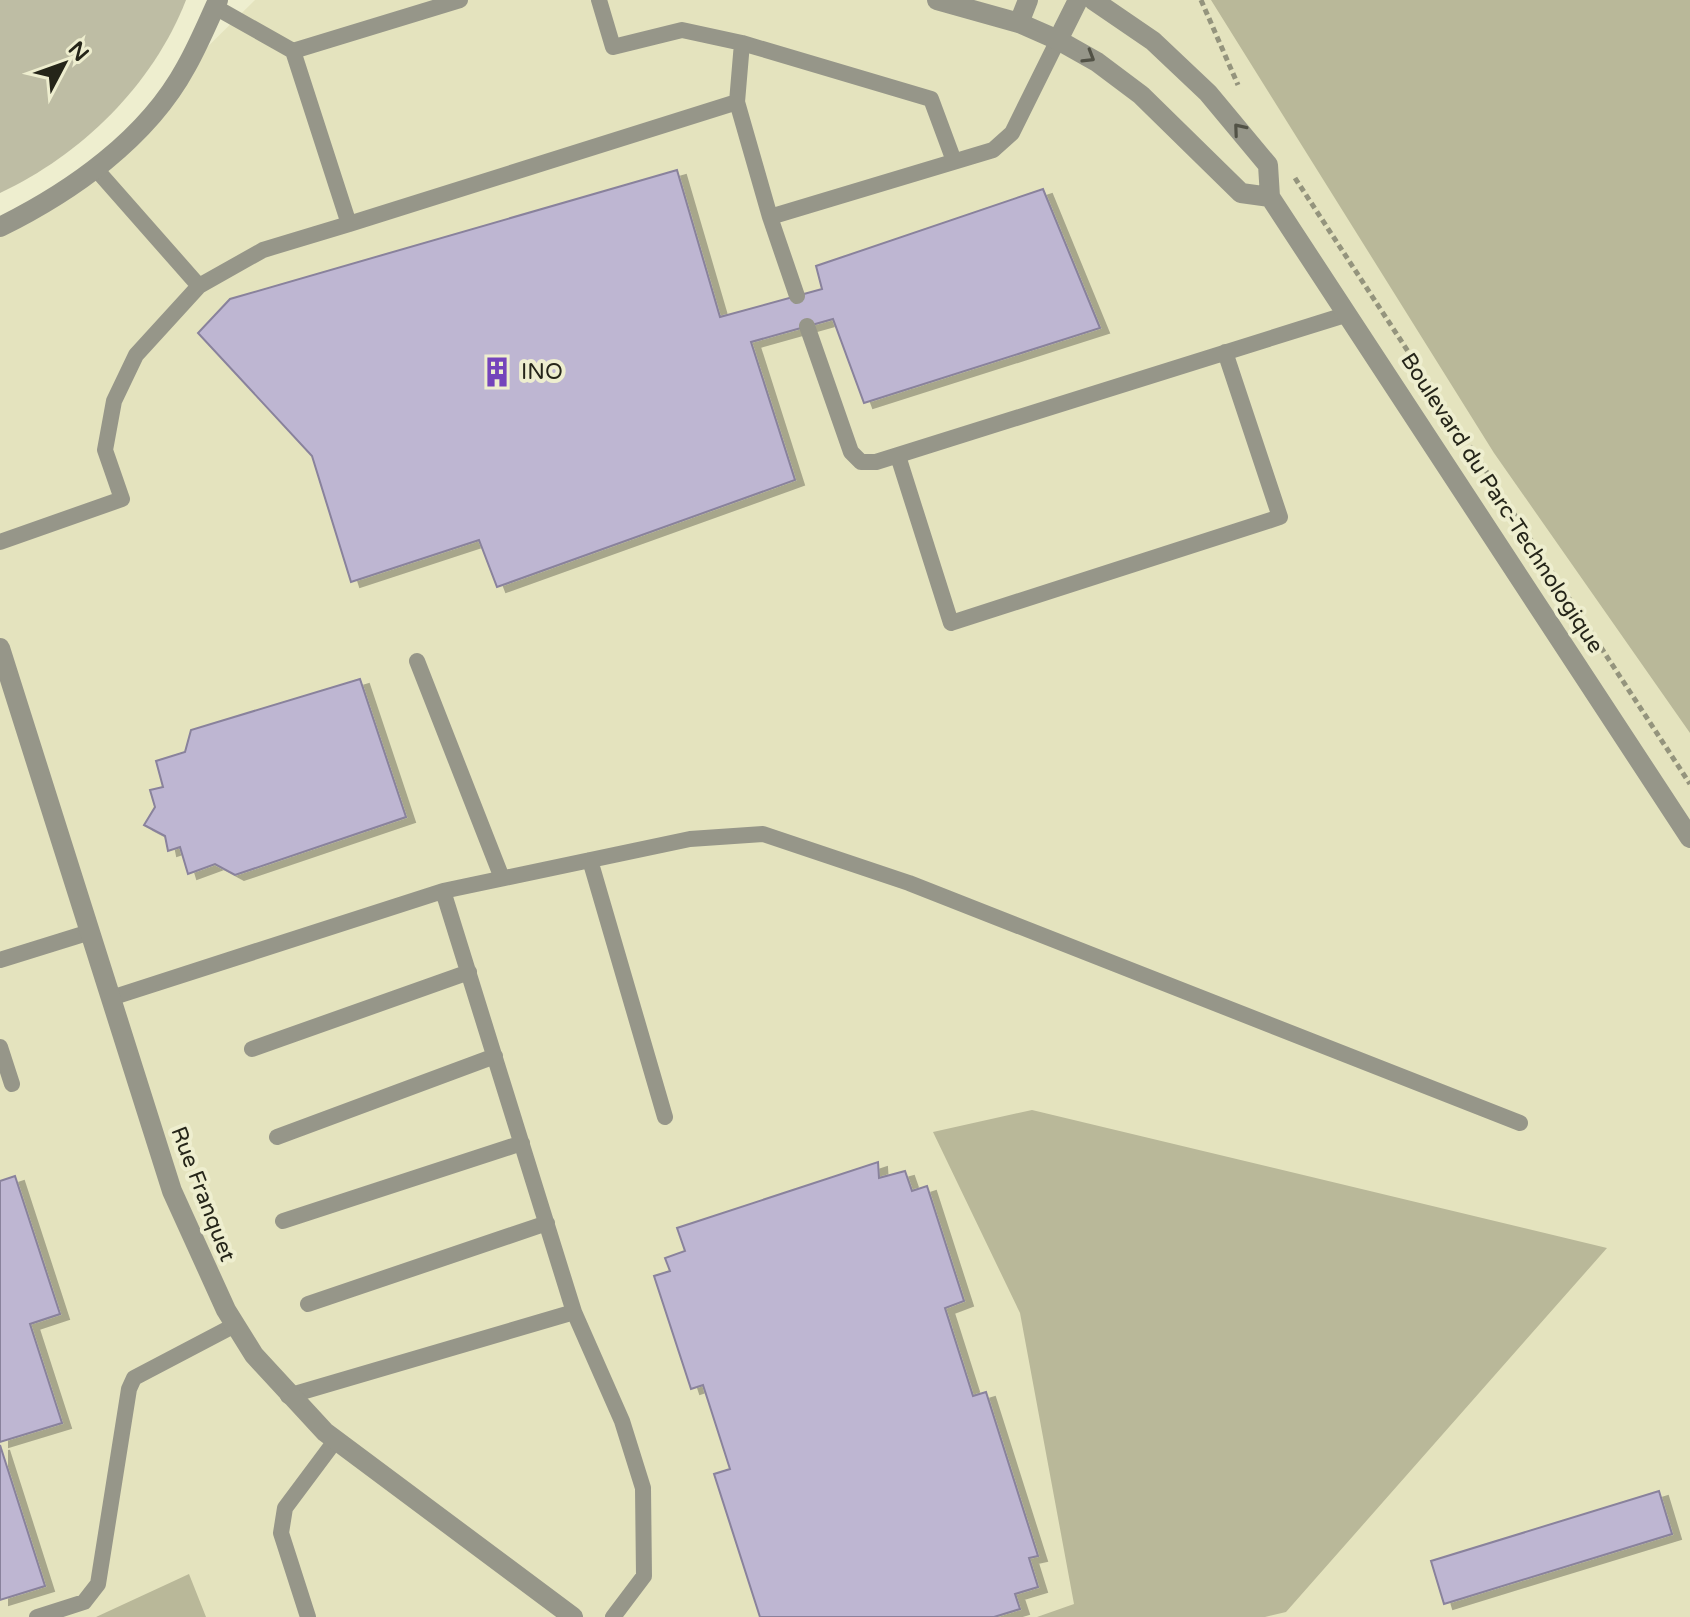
<svg xmlns="http://www.w3.org/2000/svg" width="1690" height="1617" font-family="'Varela Round',sans-serif">
<defs>
<filter id="shadow"><feDropShadow dx="9" dy="5" stdDeviation="0" flood-color="#0004"/></filter>
</defs>
<rect width="100%" height="100%" fill="#eeeecf"/>
<path fill="#e4e3be" d="M 255,0 L 1690,0 L 1690,1617 L 0,1617 L 0,227 L 108,159 L 185,69 Z"/>
<path fill="#bebda4" d="M 0,0 L 186,0 C 153,85 81,155 0,193 Z"/>
<path fill="#b9b899" d="M 1211,0 L 1690,0 L 1690,733 L 1494,453 Z
M 1032,1110 L 1607,1248 L 1286,1612 L 1265,1617 L 1037,1617 L 1074,1604 L 1020,1313 L 933,1132 Z
M 189,1574 L 206,1617 L 96,1617 Z"/>
<path fill="#beb6d2" stroke="#89829c" stroke-width="2" filter="url(#shadow)" d="M 677,170 L 720,317 L 822,289 L 816,266 L 1043,189 L 1100,328 L 864,403 L 833,319 L 751,342 L 795,480 L 497,587 L 479,540 L 351,582 L 312,456 L 198,333 L 230,299 Z
M 360,679 L 406,817 L 235,875 L 215,864 L 188,874 L 180,847 L 168,851 L 165,836 L 144,825 L 155,807 L 150,790 L 163,787 L 156,761 L 185,752 L 191,730 Z
M 878,1162 L 879,1178 L 905,1171 L 912,1191 L 927,1186 L 964,1301 L 945,1308 L 973,1396 L 986,1392 L 1038,1556 L 1029,1558 L 1038,1587 L 1015,1594 L 1020,1609 L 994,1617 L 760,1617 L 714,1474 L 730,1469 L 703,1385 L 691,1389 L 654,1276 L 670,1271 L 665,1258 L 685,1251 L 677,1228 Z
M 15,1176 L 60,1314 L 30,1324 L 62,1423 L 0,1442 L 0,1181 Z
M 0,1445 L 45,1586 L 0,1600 Z
M 1659,1491 L 1672,1534 L 1444,1604 L 1431,1561 Z"/>
<g fill="none" stroke-linecap="round" stroke-linejoin="round">
<path stroke="#94947d" stroke-width="5" stroke-dasharray="6 4" stroke-linecap="butt" d="M 1201,0 L 1238,85
M 1295,178 L 1690,784"/>
<path stroke="#969689" stroke-width="16" d="M 599,0 L 613,47 L 682,30 L 742,43 L 931,99 L 954,161
M 293,51 L 460,0
M 737,102 L 742,43
M 770,217 L 797,296
M 349,224 L 737,102 L 770,217 L 993,150 L 1012,133 L 1058,40
M 199,286 L 263,250 L 349,224 L 293,51 L 215,7
M 807,326 L 851,452 L 861,462 L 876,462 L 1348,314
M 898,456 L 951,623 L 1280,517 L 1225,352
M 0,542 L 122,499 L 105,450 L 114,401 L 136,355 L 199,286 L 95,168
M 417,661 L 502,878
M 590,860 L 665,1117
M 443,891 L 690,839 L 763,834 L 909,883 L 1520,1123
M 0,960 L 90,932
M 111,998 L 443,891 L 574,1312
M 0,1047 L 12,1084
M 252,1049 L 469,972
M 277,1137 L 495,1056
M 283,1221 L 522,1143
M 308,1304 L 547,1223
M 288,1396 L 574,1312 L 622,1421 L 643,1488 L 644,1576 L 613,1617
M 37,1617 L 84,1602 L 98,1584 L 129,1389 L 134,1378 L 235,1325
M 308,1617 L 281,1533 L 285,1508 L 335,1441"/>
<path stroke="#969689" stroke-width="20" d="M 0,227 C 71,192 147,139 186,67 C 198,46 208,22 218,0
M 0,648 L 172,1191 L 226,1310 L 254,1355 L 325,1432 L 573,1617"/>
<path stroke="#969689" stroke-width="20" d="M 937,0 L 1019,23 L 1058,40 L 1097,62 L 1141,95 L 1241,193 L 1270,197
M 1093,0 L 1153,41 L 1208,93 L 1268,165 L 1270,197 L 1690,838
M 1019,23 L 1028,0
M 1058,40 L 1078,0"/>
</g>
<defs><path id="oneway-chevron" d="M-2-3.5L2.5 0L-2 3.5" fill="none" stroke-width="1.6" stroke-linecap="round" stroke-linejoin="round" transform="scale(2)"/></defs>
<g stroke="#525246">
<use href="#oneway-chevron" transform="translate(1089 57) rotate(31)"/>
<use href="#oneway-chevron" transform="translate(1239 129) rotate(-130)"/>
</g>
<defs>
<g id="building-bare" transform="scale(2.4)"><path d="M-4-6H4V6H1V3H-1V6H-4ZM-2.5-4.3h1.7v1.8h-1.7ZM.8-4.3h1.7v1.8H.8ZM-2.5-1h1.7V.8h-1.7ZM.8-1h1.7V.8H.8Z" fill="#7444bb" stroke="#eeeecf" stroke-width="2.5" paint-order="stroke"/></g>
</defs>
<g fill-rule="evenodd">
<use href="#building-bare" x="497" y="372"/>
</g>
<g text-anchor="middle" dominant-baseline="central" stroke-width="8" stroke-linejoin="round" paint-order="stroke">
<g font-size="22" fill="#252519" stroke="#eeeecf" text-anchor="start">
<text x="521" y="372">INO</text>
</g>
<g font-size="22" fill="#252519" stroke="#eeeecf">
<text transform="translate(1502 503) rotate(57)">Boulevard du Parc-Technologique</text>
<text transform="translate(203 1194) rotate(69)">Rue Franquet</text>
</g>
</g>
<g transform="translate(64 64) rotate(49)" stroke="#eeeecf" stroke-width="6" paint-order="stroke">
<path d="M0-6L14 30L0 20L-14 30Z" fill="#252519"/>
<text y="-12" font-size="22" font-weight="bold" text-anchor="middle" fill="#252519">N</text>
</g>
</svg>
